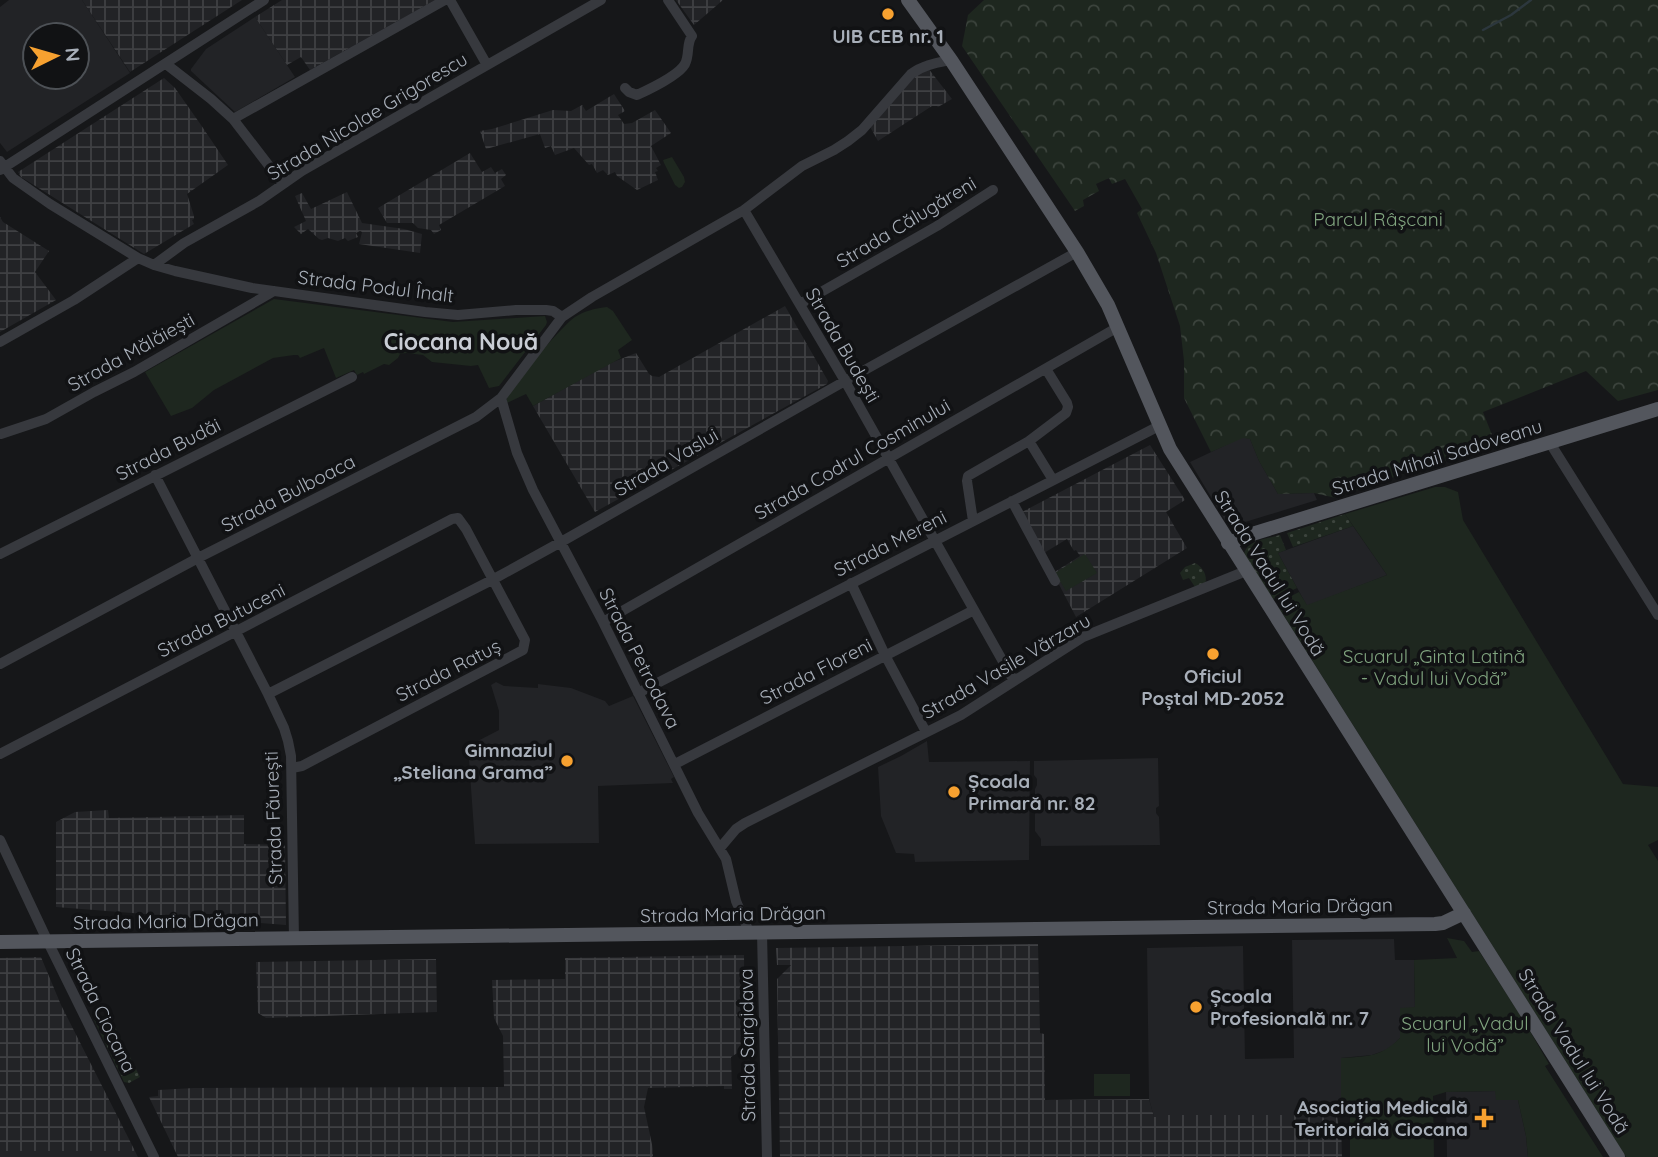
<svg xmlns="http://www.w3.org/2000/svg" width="1658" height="1157" font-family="Quicksand,sans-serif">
<defs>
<pattern id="industrial-grid" width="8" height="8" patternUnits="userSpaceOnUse" patternTransform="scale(1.75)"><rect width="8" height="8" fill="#222326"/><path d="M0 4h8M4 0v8" fill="none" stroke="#3f4043"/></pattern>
<pattern id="grass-dots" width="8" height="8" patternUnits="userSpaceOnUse" patternTransform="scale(1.75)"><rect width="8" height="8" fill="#1e271f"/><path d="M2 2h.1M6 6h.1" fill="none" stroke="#3c443d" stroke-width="1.8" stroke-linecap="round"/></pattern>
<pattern id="forest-crowns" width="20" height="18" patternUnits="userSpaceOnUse" patternTransform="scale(1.75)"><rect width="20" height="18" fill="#1e271f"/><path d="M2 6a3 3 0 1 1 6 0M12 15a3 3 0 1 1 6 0" fill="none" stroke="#3c443d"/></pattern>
</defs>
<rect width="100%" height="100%" fill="#161719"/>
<path fill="#222326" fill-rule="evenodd" d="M 9,0 L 82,0 L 130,73 L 7,152 L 0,143 L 0,7 ZM 35,35 L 77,35 L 77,77 L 35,77 Z
M 255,17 L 295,77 L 235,112 L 191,71 L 191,69 L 206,49 Z
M 1243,437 L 1250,439 L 1259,461 L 1278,494 L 1314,493 L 1317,500 L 1229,527 L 1190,462 Z
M 1353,526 L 1387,575 L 1307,606 L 1278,553 Z
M 496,682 L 504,686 L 538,688 L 538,684 L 571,688 L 605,701 L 609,706 L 633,696 L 674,777 L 671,779 L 673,783 L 598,786 L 599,843 L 475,844 L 468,746 L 499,730 L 499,711 L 491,685 Z
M 927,741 L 929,762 L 1030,761 L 1029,860 L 915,862 L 914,854 L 896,853 L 881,816 L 878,767 L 901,756 Z
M 1158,758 L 1159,806 L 1156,808 L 1156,813 L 1159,817 L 1160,845 L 1041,846 L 1041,839 L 1035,831 L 1035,789 L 1037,785 L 1037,779 L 1034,775 L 1034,761 Z
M 1394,939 L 1395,960 L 1414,960 L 1415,1008 L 1400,1009 L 1400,1038 L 1389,1049 L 1372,1055 L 1341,1058 L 1341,1111 L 1332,1111 L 1332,1115 L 1164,1115 L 1164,1117 L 1154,1117 L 1149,1099 L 1147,948 L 1243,946 L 1245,1059 L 1294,1058 L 1292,940 Z
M 1496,1091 L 1518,1100 L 1526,1136 L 1528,1157 L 1447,1157 L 1446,1092 Z
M 0,1151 L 135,1151 L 138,1157 L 0,1157 Z"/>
<path fill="url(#industrial-grid)" d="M 82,0 L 242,0 L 130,72 Z
M 282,0 L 435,0 L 310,70 L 301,57 L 287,65 L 255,17 Z
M 676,0 L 723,0 L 694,25 Z
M 928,68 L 952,99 L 938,107 L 937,106 L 932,106 L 878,141 L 869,125 L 918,74 Z
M 164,78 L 175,88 L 201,125 L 228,165 L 187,194 L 194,216 L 194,219 L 192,220 L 194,224 L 144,254 L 21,177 L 18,172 Z
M 614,94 L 625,111 L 618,115 L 624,124 L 632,123 L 655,110 L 671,133 L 651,146 L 661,165 L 656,168 L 658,171 L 655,172 L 658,180 L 637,190 L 617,176 L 615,172 L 608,175 L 603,170 L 597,173 L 592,164 L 589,165 L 574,148 L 555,155 L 551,146 L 545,148 L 540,134 L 486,149 L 480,131 L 492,129 L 553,110 L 571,111 L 582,105 L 586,111 Z
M 470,153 L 482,172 L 491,167 L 495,173 L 502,169 L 506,175 L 501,179 L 505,186 L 439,225 L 441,230 L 434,234 L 431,230 L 418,228 L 413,223 L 387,223 L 378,208 Z
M 347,192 L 362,223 L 404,229 L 422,234 L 420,253 L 359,244 L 362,232 L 360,231 L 356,233 L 358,237 L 348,241 L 345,238 L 338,241 L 328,238 L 322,240 L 319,239 L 308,229 L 301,234 L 294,227 L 306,221 L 295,196 L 302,193 L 311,209 Z
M 0,217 L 3,222 L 49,251 L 35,272 L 56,300 L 0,332 Z
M 785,306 L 828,381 L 827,384 L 595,512 L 533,406 L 608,364 L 636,353 L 649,374 L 652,376 L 659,377 Z
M 1150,445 L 1185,500 L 1166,512 L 1187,548 L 1076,617 L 1053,573 L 1080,556 L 1076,550 L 1074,551 L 1067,539 L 1044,553 L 1022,512 Z
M 108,810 L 109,818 L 244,815 L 244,844 L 285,845 L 286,925 L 56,907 L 56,822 L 75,812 Z
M 1038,944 L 1040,1033 L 1044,1034 L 1045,1100 L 1149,1099 L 1154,1117 L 1164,1117 L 1164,1115 L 1337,1115 L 1338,1123 L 1341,1123 L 1342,1157 L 780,1157 L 777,979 L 791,965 L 777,965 L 776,948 Z
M 744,955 L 745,1052 L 739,1052 L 731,1057 L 732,1089 L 724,1089 L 724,1086 L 648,1088 L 644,1107 L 653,1149 L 653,1157 L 178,1157 L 149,1097 L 158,1096 L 158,1090 L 194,1088 L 504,1087 L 503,1036 L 494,1018 L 492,980 L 565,979 L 565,958 Z
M 41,957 L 61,1005 L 135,1151 L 0,1151 L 0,958 Z
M 436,959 L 437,1012 L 266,1018 L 258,1013 L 256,962 Z"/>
<path fill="url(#grass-dots)" d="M 1345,514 L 1353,526 L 1293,547 L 1287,533 Z
M 1280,535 L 1286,550 L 1278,553 L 1297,588 L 1273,599 L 1244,554 C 1248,539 1267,539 1280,535 Z
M 1195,563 C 1203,567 1208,576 1205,585 L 1195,587 L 1189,578 L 1183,580 L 1180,573 L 1185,567 Z
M 111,1019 L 140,1077 L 129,1083 L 124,1082 L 94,1020 Z"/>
<path fill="url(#forest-crowns)" d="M 984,0 L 1658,0 L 1658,390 L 1618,401 L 1586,371 L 1483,412 L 1496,445 L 1385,480 L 1336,498 L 1314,493 L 1278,494 L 1259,461 L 1250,439 L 1243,438 L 1211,452 L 1184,398 L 1184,361 L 1180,326 L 1156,253 L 1137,213 L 1142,209 L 1125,179 L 1112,184 L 1109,178 L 1096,184 L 1099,191 L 1083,200 L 1084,206 L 1075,211 L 962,46 L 968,15 Z"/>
<path fill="#1e271f" d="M 672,157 L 684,177 L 685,182 L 682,187 L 679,188 L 675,185 L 664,163 L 663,160 Z
M 274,299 L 453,322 L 545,316 L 547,322 L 546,325 L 499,386 L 489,388 L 478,365 L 471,366 L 432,362 L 423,355 L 406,353 L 400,354 L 398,358 L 389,365 L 384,364 L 364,374 L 363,372 L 357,375 L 354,370 L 336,378 L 324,348 L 300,358 L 298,355 L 294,355 L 273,358 L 214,390 L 192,408 L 171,416 L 145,372 Z
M 607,307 L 613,311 L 632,340 L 618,350 L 621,358 L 533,406 L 526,394 L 507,403 C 507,401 507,399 507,397 C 510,386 564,324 575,317 C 584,311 596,308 607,307 Z
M 1435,487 L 1445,487 L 1458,492 L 1463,520 L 1623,784 L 1658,787 L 1658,840 L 1648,845 L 1658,861 L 1658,1157 L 1626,1157 L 1279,608 L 1281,601 L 1299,592 L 1307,605 L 1387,575 L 1345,514 Z
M 1085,554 L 1097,573 L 1066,591 L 1055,573 Z
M 1447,938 L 1464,941 L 1472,952 L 1479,951 L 1524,1021 L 1549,1064 L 1545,1066 L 1603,1157 L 1528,1157 L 1526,1136 L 1518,1100 L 1496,1100 L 1495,1091 L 1446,1092 L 1433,1096 L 1434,1157 L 1350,1157 L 1350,1116 L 1341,1116 L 1341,1058 C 1367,1056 1380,1058 1400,1038 L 1400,1008 L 1415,1007 L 1414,960 L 1457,958 Z
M 1094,1074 L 1130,1074 L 1130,1096 L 1094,1096 Z"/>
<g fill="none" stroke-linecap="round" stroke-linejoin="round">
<path stroke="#2c373d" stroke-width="2.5" d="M 1483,30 L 1511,15 L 1531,0"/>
<path stroke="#37393e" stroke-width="10" d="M 450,0 L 487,65
M 166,64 L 211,99 L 233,119 L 283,184
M 625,88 L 629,92 L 637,95 C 650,89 679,75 685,64 C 690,54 686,44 692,36 L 668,0
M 233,119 L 445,0
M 0,161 L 13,178 L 50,204 L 138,258 L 154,265 L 175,271 L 252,288 L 425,312 L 458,315 L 516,310 L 546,310 L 553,311 L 562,317
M 0,170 L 264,0
M 744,210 L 845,381 L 1014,681
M 154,265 L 184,243 L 259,201 L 302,171 L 601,0
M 800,304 L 937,226 L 993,190
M 0,342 L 74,300 L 138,258
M 1046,369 L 1067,403 L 1068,407 L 1066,413 L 1029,441 L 1053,480
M 501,398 L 517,453 L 533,490 L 603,622 L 698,813 L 726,859 L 736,901 L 749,932
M 1,434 L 46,419 L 94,392 L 134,372 L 274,291
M 1550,443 L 1658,615
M 155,475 L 268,694 L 284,728 L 288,741 L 291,756 L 294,939
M 1012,501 L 1055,581
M 973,521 L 967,481 L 968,476 L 1029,441
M 0,554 L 352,377
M 851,583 L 885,655 L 926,732
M 603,622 L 1118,327
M 0,664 L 198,558 L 476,417 L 501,398 L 562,317 L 592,297 L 744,210 L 802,166 L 834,150 L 848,141 L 862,130 L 911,74 C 923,65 936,63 951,60
M 638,693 L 1159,426
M 268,694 L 492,580 L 561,542 L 845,381 L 1077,252
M 0,754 L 452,519 L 458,518 L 466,529 L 525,640 L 523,650 L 302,766 L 292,768
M 675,764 L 974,610
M 0,840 L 48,942 L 154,1157
M 720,848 L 736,829 L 745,823 L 961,715 L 1083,637 L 1246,571
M 762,933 L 767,1157"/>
<path stroke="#53565d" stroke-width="14" d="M 908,0 L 951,60 L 1077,252 L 1108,305 L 1170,449 L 1618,1157
M 1228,543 L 1249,535 L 1658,409
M 0,942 L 1435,924 L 1443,923 L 1464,913"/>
</g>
<g fill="#f7a130" stroke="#111214" stroke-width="2.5">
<circle cx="888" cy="14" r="7"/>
<circle cx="1213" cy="654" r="7"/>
<circle cx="567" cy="761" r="7"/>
<circle cx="954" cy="792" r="7"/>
<circle cx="1196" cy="1007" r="7"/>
<path d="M1480.5 1107.5h7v7h7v7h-7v7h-7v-7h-7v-7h7z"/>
</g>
<g text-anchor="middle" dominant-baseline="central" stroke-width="7" stroke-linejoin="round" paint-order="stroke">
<g font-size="19" font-weight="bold" fill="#a8afb9" stroke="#111214">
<text x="888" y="36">UIB CEB nr. 1</text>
<text x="1213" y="676">Oficiul<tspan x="1213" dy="22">Poștal MD-2052</tspan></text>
<text x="553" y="750" text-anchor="end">Gimnaziul<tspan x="553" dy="22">„Steliana Grama”</tspan></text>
<text x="968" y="781" text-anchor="start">Școala<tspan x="968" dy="22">Primară nr. 82</tspan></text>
<text x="1210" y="996" text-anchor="start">Școala<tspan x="1210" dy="22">Profesională nr. 7</tspan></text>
<text x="1468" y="1107" text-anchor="end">Asociația Medicală<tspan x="1468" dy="22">Teritorială Ciocana</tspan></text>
</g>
<g font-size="19" fill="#a8afb9" stroke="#111214">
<text transform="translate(367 116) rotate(-31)">Strada Nicolae Grigorescu</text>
<text transform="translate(906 222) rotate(-31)">Strada Călugăreni</text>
<text transform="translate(376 286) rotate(7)">Strada Podul Înalt</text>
<text transform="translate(843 345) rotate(60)">Strada Budești</text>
<text transform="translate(131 352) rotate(-29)">Strada Mălăiești</text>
<text transform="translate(168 449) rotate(-27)">Strada Budăi</text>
<text transform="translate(1437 457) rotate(-17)">Strada Mihail Sadoveanu</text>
<text transform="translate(852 459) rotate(-30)">Strada Codrul Cosminului</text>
<text transform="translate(666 462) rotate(-30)">Strada Vaslui</text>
<text transform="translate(288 493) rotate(-27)">Strada Bulboaca</text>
<text transform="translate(890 543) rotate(-27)">Strada Mereni</text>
<text transform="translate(1270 573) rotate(58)">Strada Vadul lui Vodă</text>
<text transform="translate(221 620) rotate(-27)">Strada Butuceni</text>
<text transform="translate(640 658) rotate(63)">Strada Petrodava</text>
<text transform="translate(1006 666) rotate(-30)">Strada Vasile Vărzaru</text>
<text transform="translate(448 670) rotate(-27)">Strada Ratuș</text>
<text transform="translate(816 671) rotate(-27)">Strada Floreni</text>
<text transform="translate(273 818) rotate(-92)">Strada Făurești</text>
<text transform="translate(1300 906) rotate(-1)">Strada Maria Drăgan</text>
<text transform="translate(733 914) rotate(-1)">Strada Maria Drăgan</text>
<text transform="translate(166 921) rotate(-1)">Strada Maria Drăgan</text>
<text transform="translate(101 1010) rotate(64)">Strada Ciocana</text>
<text transform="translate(747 1045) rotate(-91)">Strada Sargidava</text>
<text transform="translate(1574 1051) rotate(58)">Strada Vadul lui Vodă</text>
</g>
<g font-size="19" fill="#80a47f" stroke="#111214">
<text x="1378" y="219">Parcul Râșcani</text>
<text x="1434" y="656">Scuarul „Ginta Latină<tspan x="1434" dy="22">- Vadul lui Vodă”</tspan></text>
<text x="1465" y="1023">Scuarul „Vadul<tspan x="1465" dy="22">lui Vodă”</tspan></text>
</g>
<g font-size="23" font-weight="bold" fill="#c9cdd5" stroke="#111214">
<text x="461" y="341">Ciocana Nouă</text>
</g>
</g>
<g transform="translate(56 56) rotate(85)"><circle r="33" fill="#111214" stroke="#4d5156" stroke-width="2"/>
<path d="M0-5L12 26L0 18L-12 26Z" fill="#f7a130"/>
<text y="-10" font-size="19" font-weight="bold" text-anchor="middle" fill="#a8afb9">N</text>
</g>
</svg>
